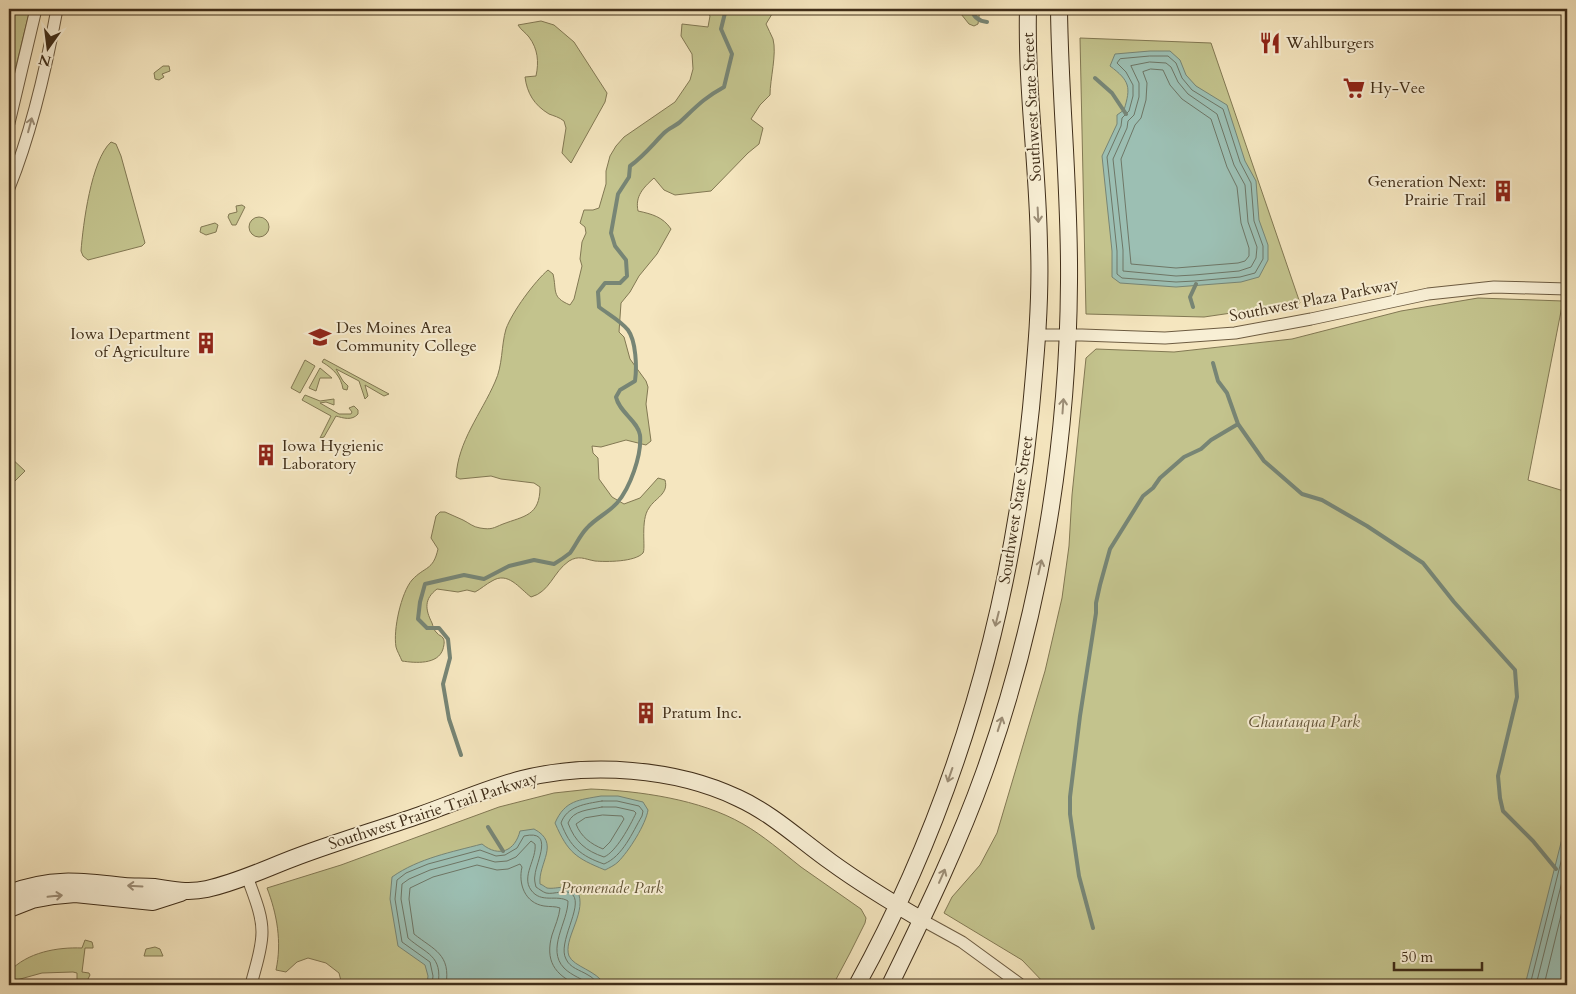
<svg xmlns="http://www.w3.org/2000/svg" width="1576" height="994" font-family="Cardo,serif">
<rect width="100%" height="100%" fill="#f5e6bf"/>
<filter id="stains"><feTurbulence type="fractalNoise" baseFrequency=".004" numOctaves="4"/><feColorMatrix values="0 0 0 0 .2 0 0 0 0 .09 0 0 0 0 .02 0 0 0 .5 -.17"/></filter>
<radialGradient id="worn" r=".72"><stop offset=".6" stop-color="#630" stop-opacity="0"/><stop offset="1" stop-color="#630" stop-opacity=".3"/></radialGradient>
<path fill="#c3c38d" stroke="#827853" d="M 9,9 L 30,9 L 9,95 Z
M 706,9 L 775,9 L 766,24 C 768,29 771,34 773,39 C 777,54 770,79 770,95 L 760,105 L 751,119 L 763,128 L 759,144 L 748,153 L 711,191 L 675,195 L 664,190 L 654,178 C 643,188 635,196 638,211 C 652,214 663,217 671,229 L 657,254 L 639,276 L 630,292 L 621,303 L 619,332 L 624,337 L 630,359 L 646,381 L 648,387 L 646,404 L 651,441 L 646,445 L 626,440 L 601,447 L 592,446 L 593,453 L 598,458 L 599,479 L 612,497 L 624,504 L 640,498 L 658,478 L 665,480 C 669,494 655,498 649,508 C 640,520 646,549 643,553 C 635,562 606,562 595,561 C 584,559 579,555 569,561 C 553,572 550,592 531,597 C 519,588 508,571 492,581 C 486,584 481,589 475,592 L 467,590 L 458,592 L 437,589 C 424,599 425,609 432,623 C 433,626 434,631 437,633 C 439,636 441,635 443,638 C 445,641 444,645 443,649 C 438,665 415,663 402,661 C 400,656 397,651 396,647 C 393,630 401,593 412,580 C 425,566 433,571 438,549 L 431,538 L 436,516 L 440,512 L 445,512 C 451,515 457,517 463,520 C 469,523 473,527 480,528 C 492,530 493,528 503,524 C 524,516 540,516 540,487 L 534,483 L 501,479 L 491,476 L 460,479 L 456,477 C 458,441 481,414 495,382 C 503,365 501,346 506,329 C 512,312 535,281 548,270 L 553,274 C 557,291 551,297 570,305 L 574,299 L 582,266 L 580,259 L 582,242 L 586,233 L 585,227 L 580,223 L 584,210 L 593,210 L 599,208 L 606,184 L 606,171 L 610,156 L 616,146 L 624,137 L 675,102 L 690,80 L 693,69 L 692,54 L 681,36 L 682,24 L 708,27 L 710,16 Z
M 957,9 L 980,9 L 978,24 L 974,26 L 969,24 Z
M 541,21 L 554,25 L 574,42 L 607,93 L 605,102 L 571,163 L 562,153 L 566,128 L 564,121 C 559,117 554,116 549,114 C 534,105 527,93 525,77 L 536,76 C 539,62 538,49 529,37 C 525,32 521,30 518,25 Z
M 1080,38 L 1211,43 L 1300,303 L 1204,317 L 1086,314 Z
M 163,66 L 169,66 L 170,71 L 162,74 L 164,77 L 159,80 L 155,79 L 154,73 Z
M 111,142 L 116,144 L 121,156 L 145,243 L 142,246 L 88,260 L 83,256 L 81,251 C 83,225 91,160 111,142 Z
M 242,205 L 245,207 L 236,225 L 232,225 L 228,217 L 229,214 L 237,212 L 236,206 Z
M249 227a10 10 0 1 1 20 0a10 10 0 1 1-20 0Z
M 215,223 L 218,225 L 216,232 L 206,235 L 200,232 L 201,227 Z
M 1478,298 L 1563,301 L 1528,480 L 1567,492 L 1567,985 L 1046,985 L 1022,960 L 944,913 L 952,897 L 980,865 L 997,833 L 1045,671 L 1062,598 L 1069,546 L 1072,495 L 1086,358 L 1096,349 L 1174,352 L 1292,339 L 1401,311 Z
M 324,359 L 389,394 L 384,396 L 365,385 L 368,396 L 365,399 L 359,381 L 336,369 L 343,381 L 348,386 L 347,390 L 343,389 C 341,377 334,369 322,362 Z
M 305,360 L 315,366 L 300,393 L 291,388 Z
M 320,368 L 332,378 L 320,378 L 316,391 L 309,388 Z
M 305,395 L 320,401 L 334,399 L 334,405 L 326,402 L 320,403 L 339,414 L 351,414 L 352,412 L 349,408 L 354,406 L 358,410 L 358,414 C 352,421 343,418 336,416 L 324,437 L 320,438 L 331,416 L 302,400 Z
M 9,456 L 25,471 L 9,487 Z
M 591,789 C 639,791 700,799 743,824 C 764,836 782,852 801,867 C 821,881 841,895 861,909 L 866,918 L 865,923 L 850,953 L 833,985 L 342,985 L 339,973 L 326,963 L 308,958 L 297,962 L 286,972 L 276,970 C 282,942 277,914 267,888 L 341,865 L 499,807 L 554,793 Z
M 85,940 L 92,942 L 93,946 L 93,948 L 85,948 L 82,972 L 89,973 L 90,975 L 87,981 L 77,981 L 77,973 L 73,972 L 42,973 L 13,981 L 9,977 L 9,972 C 27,952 58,947 82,948 Z
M 155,947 L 160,949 L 163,956 L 144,956 L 146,949 Z"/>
<path fill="#9cbfb3" stroke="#778575" d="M 1150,51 L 1170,51 L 1180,60 L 1186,75 L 1196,86 L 1227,105 L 1245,161 L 1256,181 L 1259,220 L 1268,245 L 1268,260 L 1259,277 L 1241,282 L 1176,287 L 1120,283 L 1112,277 L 1112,251 L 1102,156 L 1117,124 L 1117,115 L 1124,110 C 1131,87 1130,81 1110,66 L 1115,54 Z
M 601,796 L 618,796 L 643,802 L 648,810 C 646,824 629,851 618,862 C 615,865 609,868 605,870 C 576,858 568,853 555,823 C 565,800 579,800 601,796 Z
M 1567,819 L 1567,982 L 1565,985 L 1525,985 Z
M 534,829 C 561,843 538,863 540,884 C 543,885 545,887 547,888 C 557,890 574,881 579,895 C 585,915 563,940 569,956 C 574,967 596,970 605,985 L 427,985 L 428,976 L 425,965 L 398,946 L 390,899 L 392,877 C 419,858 452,852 482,844 C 499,858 515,851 520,831 Z"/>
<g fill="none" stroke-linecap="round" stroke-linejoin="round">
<path stroke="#6e7666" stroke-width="1" d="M 1150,56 L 1168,56 L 1176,63 L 1182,78 L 1192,90 L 1223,109 L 1240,162 L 1251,183 L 1254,221 L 1263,246 L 1263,259 L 1255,273 L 1240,277 L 1195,281 L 1176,282 L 1122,278 L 1117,274 L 1117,251 L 1107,157 L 1121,126 L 1122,118 L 1129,111 L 1133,96 L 1133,85 L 1126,72 L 1117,63 L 1120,59 Z
M 1150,62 L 1166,63 L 1171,67 L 1178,82 L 1188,94 L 1217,114 L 1234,165 L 1245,185 L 1248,222 L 1257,247 L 1256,258 L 1251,267 L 1239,271 L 1194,275 L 1176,276 L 1123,271 L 1123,250 L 1113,159 L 1127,128 L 1128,121 L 1134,115 L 1139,97 L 1139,83 L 1131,66 Z
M 1151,69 L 1163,70 L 1170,85 L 1182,99 L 1211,119 L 1227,167 L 1237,187 L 1241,223 L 1249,248 L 1249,256 L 1245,261 L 1238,263 L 1176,268 L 1131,264 L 1121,159 L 1135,125 L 1141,118 L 1146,100 L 1147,83 L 1143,72 Z
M 602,801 L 617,801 L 639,806 L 643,811 L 642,816 C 632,833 623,856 604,864 C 581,856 570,847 561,823 C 567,806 585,804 602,801 Z
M 602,807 L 616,807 L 634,811 L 636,813 C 630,826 616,852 604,857 C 586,851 575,842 568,823 C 573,810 589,810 602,807 Z
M 603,815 L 622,816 L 624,819 L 610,842 L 603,849 C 591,844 581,837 576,824 L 585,818 Z
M 432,985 L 433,976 L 430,962 L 402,942 L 395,899 L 397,880 L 406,873 L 428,864 L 480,850 L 496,856 L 505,855 L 517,848 L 524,836 C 555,829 536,862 535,875 C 534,879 535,883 536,887 C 539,889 543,892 546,893 C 554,895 567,888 573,895 C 583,907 557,943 566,959 C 570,968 580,970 588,975 C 592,977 596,981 599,985
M 438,985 C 443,955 426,954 408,938 L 401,899 L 402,884 L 409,879 L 430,870 L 478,857 L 495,862 L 507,861 L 516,857 L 531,841 L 535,844 C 537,859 521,876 531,890 C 541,904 557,894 568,901 C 568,922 546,949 564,968 C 572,976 583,979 591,985
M 446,985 C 451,954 434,950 414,934 L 409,899 L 410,888 L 433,877 L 477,865 L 497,870 L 508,869 L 520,864 L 522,867 C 518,884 525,903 544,906 C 550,907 555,906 560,908 C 559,917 555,926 552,935 C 545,960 554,975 578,985
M 1530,985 L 1567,838
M 1536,985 L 1567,862
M 1544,985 L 1567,891"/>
<path stroke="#778575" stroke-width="4" d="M 972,9 C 973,18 979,21 987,22
M 1095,78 L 1112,93 L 1126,114
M 1193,307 L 1190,297 L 1196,284
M 1213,363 L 1218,381 L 1227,393 L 1238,424 L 1264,461 L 1302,494 L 1322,500 L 1367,526 L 1423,563 L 1454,602 L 1515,670 L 1517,697 L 1498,776 L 1500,798 L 1503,811 L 1533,841 L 1556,869
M 461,755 L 449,719 L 443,684 L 450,658 L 448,639 L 439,628 L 427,628 L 418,619 L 420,602 L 425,584 L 464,575 L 484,579 L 509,566 L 534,560 L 554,564 C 559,561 565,557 570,553 C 576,545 580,535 587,528 C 596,518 608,513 617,503 C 630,488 642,455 640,435 C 638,421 619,412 616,397 L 620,390 L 635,381 C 637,367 636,341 628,330 C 621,321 608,314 599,307 L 598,292 L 605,283 L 620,283 L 627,276 L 626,260 L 615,246 L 611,233 L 618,194 L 629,177 L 630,166 C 644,156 653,144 664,133 C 669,128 676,126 681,121 C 697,106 704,98 724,87 L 732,54 L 721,29 L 726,9
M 488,827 L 503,851
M 1093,928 L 1079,876 L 1070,814 L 1070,797 L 1080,716 L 1096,613 L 1096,603 L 1100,585 L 1110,549 L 1143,496 L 1153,488 L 1160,478 L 1184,457 L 1201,449 L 1211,440 L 1238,424"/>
<g stroke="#6d5c42" stroke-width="13">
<path id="street" d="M 9,123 L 36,9
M 9,188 C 32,131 46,69 57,9
M 1037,335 L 1082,335 L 1165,338 L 1235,333 L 1311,319 L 1428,294 L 1494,287 L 1567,289
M 247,876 C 253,894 262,913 262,932 C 262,950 255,968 251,985
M 922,920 L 962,942 L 1021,985"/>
</g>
<g stroke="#402e19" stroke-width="18">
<path id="secondary" d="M 9,893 C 52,877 80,881 124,886 C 134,887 144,886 154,887 C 172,890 189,893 207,889 C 239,882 269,867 299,856 C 339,841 380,829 420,815 C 454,803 488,788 522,779 C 590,762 675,768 738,798 C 773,814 800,840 831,862 C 860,883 891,902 922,920
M 9,909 L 32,900 L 54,896 L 75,894 L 153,902 L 181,893
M 857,985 C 955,807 1011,610 1031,408 C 1036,354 1041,300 1039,246 C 1038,167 1026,88 1028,9
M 890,985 C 924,915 958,846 984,773 C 1040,616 1068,447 1069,282 C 1070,190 1060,100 1059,9"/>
</g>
<use href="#street" stroke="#f8efd5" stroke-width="11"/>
<use href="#secondary" stroke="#f8efd5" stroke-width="16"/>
</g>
<defs><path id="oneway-shaft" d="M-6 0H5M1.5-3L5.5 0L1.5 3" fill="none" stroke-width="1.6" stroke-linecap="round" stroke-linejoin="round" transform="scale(1.25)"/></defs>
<g stroke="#9c8e77">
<use href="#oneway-shaft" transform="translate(30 125) rotate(-75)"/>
<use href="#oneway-shaft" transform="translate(1038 215) rotate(87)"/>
<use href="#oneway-shaft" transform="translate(1063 406) rotate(-86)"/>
<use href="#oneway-shaft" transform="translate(1040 567) rotate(-77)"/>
<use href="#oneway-shaft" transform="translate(997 619) rotate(104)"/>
<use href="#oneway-shaft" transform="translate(1000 724) rotate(-72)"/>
<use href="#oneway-shaft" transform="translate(950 775) rotate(109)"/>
<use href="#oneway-shaft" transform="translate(942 876) rotate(-66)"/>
<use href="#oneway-shaft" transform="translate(135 886) rotate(-177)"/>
<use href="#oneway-shaft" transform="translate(55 896) rotate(-6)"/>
</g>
<defs>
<g id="restaurant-bare" transform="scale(1.725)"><path d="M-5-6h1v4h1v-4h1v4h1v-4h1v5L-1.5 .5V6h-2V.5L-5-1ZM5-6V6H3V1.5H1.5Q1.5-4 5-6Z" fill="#8f2418" stroke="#f8efd5" stroke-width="2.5" paint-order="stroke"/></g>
<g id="supermarket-bare" transform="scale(1.725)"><path d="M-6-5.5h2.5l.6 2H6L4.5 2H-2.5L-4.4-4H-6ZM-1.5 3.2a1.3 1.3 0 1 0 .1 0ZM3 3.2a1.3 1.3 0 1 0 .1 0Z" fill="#8f2418" stroke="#f8efd5" stroke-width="2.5" paint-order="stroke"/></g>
<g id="building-bare" transform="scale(1.725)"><path d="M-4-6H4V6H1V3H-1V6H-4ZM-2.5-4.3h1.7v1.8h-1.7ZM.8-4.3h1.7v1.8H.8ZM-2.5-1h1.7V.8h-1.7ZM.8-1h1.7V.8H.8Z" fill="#8f2418" stroke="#f8efd5" stroke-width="2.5" paint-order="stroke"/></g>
<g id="university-bare" transform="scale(1.725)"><path d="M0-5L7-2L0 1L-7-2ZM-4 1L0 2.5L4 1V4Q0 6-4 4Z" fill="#8f2418" stroke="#f8efd5" stroke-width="2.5" paint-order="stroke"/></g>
</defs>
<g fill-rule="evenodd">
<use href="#restaurant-bare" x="1270" y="43"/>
<use href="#supermarket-bare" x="1354" y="88"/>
<use href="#building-bare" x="1503" y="191"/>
<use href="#university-bare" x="320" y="337"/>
<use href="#building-bare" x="206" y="343"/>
<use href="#building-bare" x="266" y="455"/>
<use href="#building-bare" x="646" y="713"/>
</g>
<g text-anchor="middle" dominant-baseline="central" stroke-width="4" stroke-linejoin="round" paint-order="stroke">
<g font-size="16" fill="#402e19" stroke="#f8efd5" text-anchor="start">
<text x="1286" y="43">Wahlburgers</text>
<text x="1370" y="88">Hy-Vee</text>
<text x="1486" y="182" text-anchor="end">Generation Next:<tspan x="1486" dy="18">Prairie Trail</tspan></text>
<text x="336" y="328">Des Moines Area<tspan x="336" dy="18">Community College</tspan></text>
<text x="190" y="334" text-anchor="end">Iowa Department<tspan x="190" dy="18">of Agriculture</tspan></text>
<text x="282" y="446">Iowa Hygienic<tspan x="282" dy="18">Laboratory</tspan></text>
<text x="662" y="713">Pratum Inc.</text>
</g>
<g font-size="16" fill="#402e19" stroke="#f8efd5">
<text transform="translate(1032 107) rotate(-93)">Southwest State Street</text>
<text transform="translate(1314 300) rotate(-11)">Southwest Plaza Parkway</text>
<text transform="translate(1016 510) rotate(-81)">Southwest State Street</text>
<text transform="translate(433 811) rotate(-18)">Southwest Prairie Trail Parkway</text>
</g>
<g font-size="16" font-style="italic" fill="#615336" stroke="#f8efd5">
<text x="1304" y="722">Chautauqua Park</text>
<text x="612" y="888">Promenade Park</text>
</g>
</g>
<rect width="1576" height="994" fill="none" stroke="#f5e6bf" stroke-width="30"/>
<rect x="10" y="10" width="1556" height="974" fill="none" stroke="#402e19" stroke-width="2.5"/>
<rect x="15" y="15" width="1546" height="964" fill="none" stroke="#402e19"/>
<g transform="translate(48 48) rotate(194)" stroke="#f8efd5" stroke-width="4" paint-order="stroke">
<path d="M0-4L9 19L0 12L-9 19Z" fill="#402e19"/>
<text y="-8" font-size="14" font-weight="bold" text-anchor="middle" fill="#402e19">N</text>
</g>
<path d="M1394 962v8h88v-8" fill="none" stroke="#402e19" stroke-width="2.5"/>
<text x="1401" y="962" font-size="15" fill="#402e19" stroke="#f8efd5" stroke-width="4" paint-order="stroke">50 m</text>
<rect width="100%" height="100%" filter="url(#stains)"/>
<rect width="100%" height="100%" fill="url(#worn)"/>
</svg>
